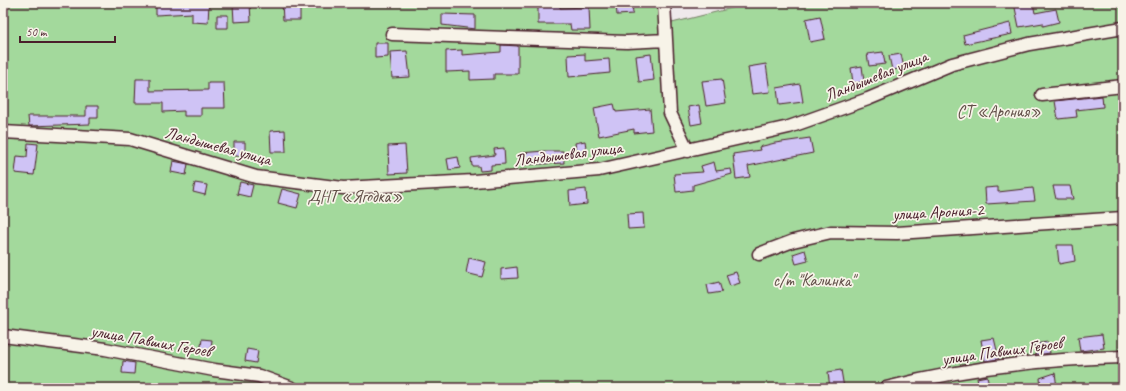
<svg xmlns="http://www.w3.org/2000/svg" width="1126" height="391" font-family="Caveat,sans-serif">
<rect width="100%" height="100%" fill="#efe9eb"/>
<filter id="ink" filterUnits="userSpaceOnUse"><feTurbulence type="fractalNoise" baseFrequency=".025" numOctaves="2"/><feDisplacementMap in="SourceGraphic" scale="8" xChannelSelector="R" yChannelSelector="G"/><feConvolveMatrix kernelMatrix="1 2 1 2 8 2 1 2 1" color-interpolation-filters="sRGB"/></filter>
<g filter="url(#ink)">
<path fill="#a3d99c" stroke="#767c64" d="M 3,3 L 669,3 L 672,23 L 752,3 L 1123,3 L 1123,388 L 3,388 Z"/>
<path fill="#cfc3f5" stroke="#4a1f2b" d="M 156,3 L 209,3 L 208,23 L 192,22 L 192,13 L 156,15 Z
M 282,3 L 300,3 L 300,20 L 283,20 Z
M 538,3 L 560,3 L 560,8 L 589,7 L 590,30 L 571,30 L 570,24 L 538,24 Z
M 616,3 L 632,3 L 633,14 L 617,15 Z
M 1014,3 L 1033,3 L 1035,13 L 1056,9 L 1059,22 L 1043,26 L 1043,23 L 1019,27 Z
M 233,4 L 250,4 L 251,21 L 234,22 Z
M 442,14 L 475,15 L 475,29 L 442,25 Z
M 217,15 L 228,15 L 228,28 L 217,28 Z
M 820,16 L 825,39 L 810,42 L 806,19 Z
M 1010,23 L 1012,34 L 965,44 L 963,35 Z
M 375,43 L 388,43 L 388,57 L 375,58 Z
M 501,45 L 518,46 L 518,74 L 494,74 L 494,79 L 470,80 L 470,71 L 446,72 L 446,51 L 462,50 L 462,55 L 501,52 Z
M 407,51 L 410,77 L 392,78 L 390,52 Z
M 883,52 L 885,64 L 869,66 L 867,54 Z
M 585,54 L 585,61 L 609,59 L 610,73 L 569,77 L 568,55 Z
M 651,54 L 654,80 L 639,82 L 636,56 Z
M 901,54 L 904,68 L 892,70 L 889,56 Z
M 766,64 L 770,92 L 752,94 L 748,67 Z
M 862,66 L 864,82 L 853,83 L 851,68 Z
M 136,79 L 150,79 L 150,91 L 208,90 L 208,83 L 224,83 L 225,108 L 201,108 L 201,116 L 184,116 L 184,111 L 163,112 L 163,103 L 135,103 Z
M 722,79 L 726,103 L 706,106 L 702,81 Z
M 800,84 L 803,102 L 779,105 L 777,88 Z
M 1102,96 L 1103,107 L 1076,110 L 1077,117 L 1058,119 L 1055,101 Z
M 614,104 L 616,112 L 650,109 L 652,131 L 634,133 L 634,129 L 599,136 L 594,108 Z
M 699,105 L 702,123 L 691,125 L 688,107 Z
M 86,106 L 98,106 L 98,118 L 90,118 L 90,124 L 29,126 L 28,116 L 86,116 Z
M 285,130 L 286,152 L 271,152 L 270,131 Z
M 810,138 L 813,153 L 748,166 L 750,177 L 736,179 L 733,154 L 760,150 L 759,147 L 775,143 Z
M 585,141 L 587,155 L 577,156 L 575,143 Z
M 234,142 L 245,142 L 245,156 L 234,156 Z
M 28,143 L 38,144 L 34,175 L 15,173 L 17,156 L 27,157 Z
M 405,145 L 407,173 L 389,174 L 388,146 Z
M 504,148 L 505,164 L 491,165 L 491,170 L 480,171 L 479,166 L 472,166 L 471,158 L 495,155 L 494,149 Z
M 544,151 L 563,151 L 564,163 L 521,165 L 520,153 Z
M 458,157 L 460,168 L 449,170 L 447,159 Z
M 173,161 L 188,164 L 186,175 L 171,172 Z
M 714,162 L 716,171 L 731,169 L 732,174 L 693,185 L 693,190 L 676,192 L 674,174 L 703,172 L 701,166 Z
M 240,182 L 253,185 L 250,197 L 237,194 Z
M 195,183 L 207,185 L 205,195 L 193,192 Z
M 1053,186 L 1070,186 L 1073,199 L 1056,199 Z
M 998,187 L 998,192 L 1033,188 L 1035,201 L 986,204 L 985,188 Z
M 282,189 L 301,194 L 297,208 L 278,203 Z
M 586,189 L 587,204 L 570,206 L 569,191 Z
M 643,213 L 644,228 L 628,229 L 627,214 Z
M 1057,245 L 1073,245 L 1075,261 L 1059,264 Z
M 805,250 L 808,261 L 796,264 L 793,254 Z
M 469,258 L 486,262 L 482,277 L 466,273 Z
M 517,267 L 518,278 L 501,279 L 501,269 Z
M 736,272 L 740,283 L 730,286 L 726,275 Z
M 719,282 L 722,292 L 709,294 L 707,285 Z
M 1102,334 L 1104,348 L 1080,351 L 1078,337 Z
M 994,338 L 999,359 L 985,361 L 981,340 Z
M 202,339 L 212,340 L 210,355 L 200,353 Z
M 1048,342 L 1050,353 L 1036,355 L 1034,344 Z
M 247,349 L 258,351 L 256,363 L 245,361 Z
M 123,361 L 135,363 L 134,374 L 122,373 Z
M 841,370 L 844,388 L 830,388 L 828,372 Z
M 1055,373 L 1057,388 L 1041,388 L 1040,378 Z
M 987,376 L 989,387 L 979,388 L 977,378 Z"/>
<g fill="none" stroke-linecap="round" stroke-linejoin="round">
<g stroke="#4a1f2b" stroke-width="15">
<path id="minor" d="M 664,3 L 670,113 L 688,151
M 392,34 L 627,42 L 666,40
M 1042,95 L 1123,86
M 3,132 L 130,139 L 256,177 L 343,188 L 474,181 L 599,170 L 789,127 L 868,99 L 952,64 L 1029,44 L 1123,28
M 759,254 L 793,241 L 831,232 L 897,233 L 1123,218
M 3,336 L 105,349 L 214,370 L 259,376 L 292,388
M 886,388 C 963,368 1044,359 1123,357"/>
</g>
<use href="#minor" stroke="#f7f3e8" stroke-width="12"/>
</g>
</g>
<g text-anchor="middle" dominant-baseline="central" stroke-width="3.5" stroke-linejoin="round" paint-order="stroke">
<g font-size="17" fill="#4a1f2b" stroke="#f7f3e8">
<text transform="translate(876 76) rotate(-22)">Ландышевая улица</text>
<text transform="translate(218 146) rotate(15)">Ландышевая улица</text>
<text transform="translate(568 154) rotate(-7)">Ландышевая улица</text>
<text transform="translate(938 212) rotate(-3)">улица Арония-2</text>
<text transform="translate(151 341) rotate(10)">улица Павших Героев</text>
<text transform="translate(1002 351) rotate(-8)">улица Павших Героев</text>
</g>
<g font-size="17" fill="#604e47" stroke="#f7f3e8">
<text x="999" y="111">СТ «Арония»</text>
<text x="355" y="196">ДНТ «Ягодка»</text>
<text x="814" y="280">с/т "Калинка"</text>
</g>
</g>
<rect width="1126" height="391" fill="none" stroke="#f7f3e8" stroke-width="16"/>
<rect x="8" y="8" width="1110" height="375" fill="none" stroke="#4a1f2b" stroke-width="1.5" filter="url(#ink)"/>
<path d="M20 36v6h95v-6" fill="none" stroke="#4a1f2b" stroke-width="2"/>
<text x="26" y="36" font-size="12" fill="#4a1f2b" stroke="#f7f3e8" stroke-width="3" paint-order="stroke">50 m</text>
</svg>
